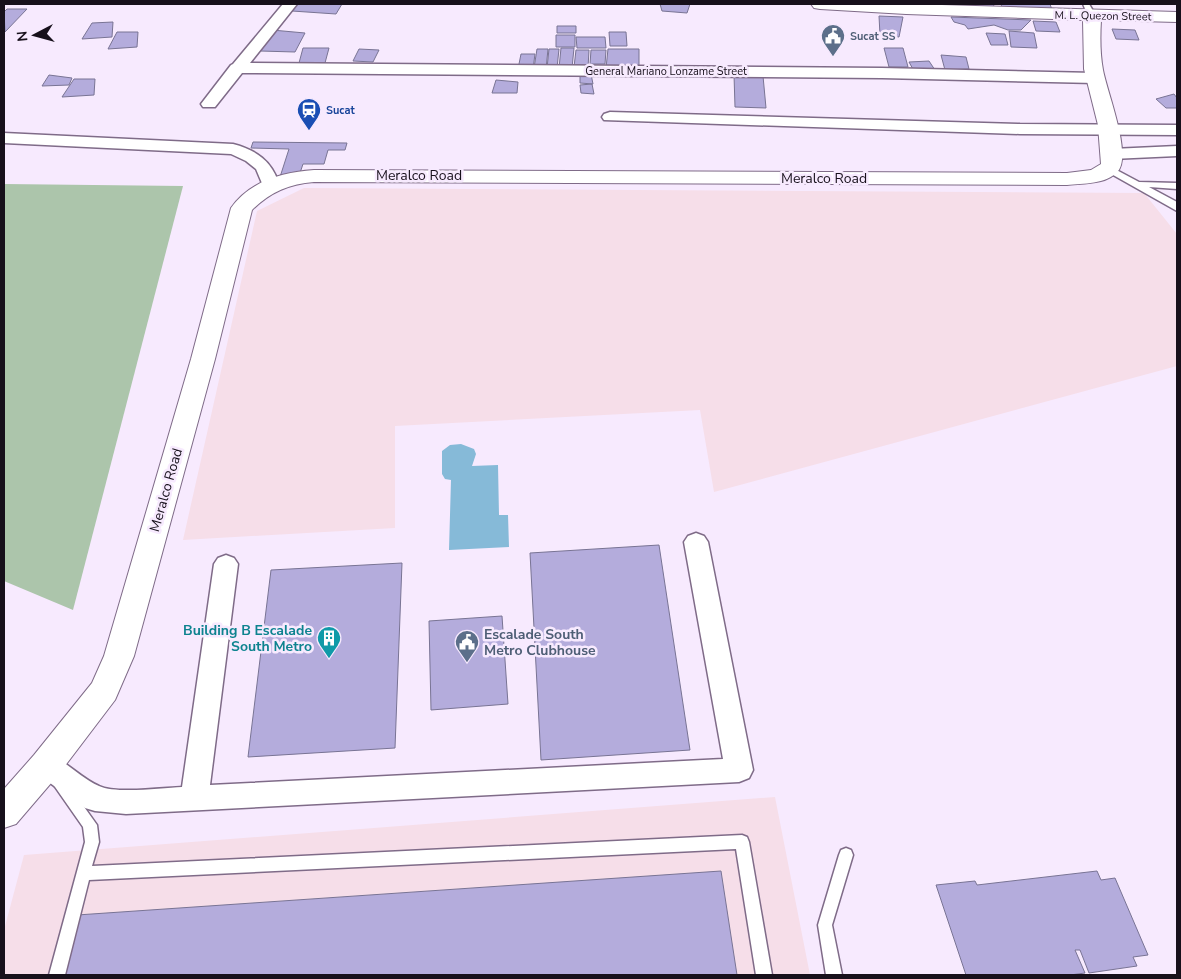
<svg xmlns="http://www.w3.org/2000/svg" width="1181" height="979" font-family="'Nunito Sans',sans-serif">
<rect width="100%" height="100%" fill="#f7eafe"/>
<path fill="#f6dee9" d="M 304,188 L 1144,193 L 1177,234 L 1177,366 L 714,492 L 700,410 L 395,426 L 395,528 L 183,540 L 257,211 Z
M 775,797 L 810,975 L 4,975 L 4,930 L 24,855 Z"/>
<path fill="#acc5ab" d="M 4,184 L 183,186 L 73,610 L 4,581 Z"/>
<path fill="#86bad8" d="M 461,444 L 474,449 L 476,454 L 472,466 L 498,465 L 499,515 L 508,515 L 509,547 L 449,550 L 451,480 L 445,479 L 442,474 L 442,451 L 450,445 Z"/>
<path fill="#b4acdc" stroke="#797494" d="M 296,4 L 342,4 L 336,14 L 292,11 Z
M 660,4 L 690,4 L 687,13 L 662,11 Z
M 968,4 L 993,4 L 995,8 L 969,7 Z
M 1001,4 L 1050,4 L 1052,10 L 1002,8 Z
M 7,9 L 27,9 L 5,32 L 4,12 Z
M 879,16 L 903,17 L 899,37 L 880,35 Z
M 951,17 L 1031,20 L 1021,30 L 1008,30 L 994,25 L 968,29 L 965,25 L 954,22 Z
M 1033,21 L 1056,22 L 1060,32 L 1036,31 Z
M 113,22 L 112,37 L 82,39 L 92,23 Z
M 557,26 L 576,26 L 576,33 L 557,33 Z
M 1112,29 L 1135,30 L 1139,40 L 1116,39 Z
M 272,30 L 305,33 L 295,52 L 260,51 Z
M 1009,31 L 1034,33 L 1037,48 L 1011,47 Z
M 117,32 L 138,32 L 137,47 L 108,49 Z
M 609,32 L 626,32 L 627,46 L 610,46 Z
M 986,33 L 1005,34 L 1008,45 L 991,45 Z
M 556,35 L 575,35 L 575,47 L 556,47 Z
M 576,37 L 605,37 L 606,48 L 577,48 Z
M 303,48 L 329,48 L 325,63 L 299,63 Z
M 561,48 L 574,48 L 572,68 L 559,68 Z
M 884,48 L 903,48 L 908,67 L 889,67 Z
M 359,49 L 379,50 L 373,62 L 353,61 Z
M 537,49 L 548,49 L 546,69 L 534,68 Z
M 549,49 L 559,49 L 557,68 L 547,68 Z
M 608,49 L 639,49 L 639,68 L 606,68 Z
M 576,50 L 589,50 L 588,68 L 574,67 Z
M 591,50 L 606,50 L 605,64 L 590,64 Z
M 521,54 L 535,54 L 533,69 L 518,69 Z
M 941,55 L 966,57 L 969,69 L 945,70 Z
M 929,61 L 935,70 L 914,71 L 909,62 Z
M 591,74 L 593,84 L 580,83 L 580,75 Z
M 49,75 L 72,78 L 69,85 L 42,86 Z
M 734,75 L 763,76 L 766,108 L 735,107 Z
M 74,79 L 95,79 L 94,95 L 62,97 Z
M 496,80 L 518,82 L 517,93 L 492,93 Z
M 592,84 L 594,94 L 581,93 L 580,85 Z
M 1174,94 L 1177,98 L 1177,108 L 1166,108 L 1156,99 Z
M 253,142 L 347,143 L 345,150 L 328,150 L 324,164 L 303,164 L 299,176 L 280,177 L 289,149 L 251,148 Z
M 659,545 L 690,750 L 541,760 L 530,553 Z
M 402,563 L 395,748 L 248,757 L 271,570 Z
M 502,616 L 508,704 L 431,710 L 429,621 Z
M 721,871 L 737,975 L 64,975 L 77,915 Z
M 1097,871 L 1101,880 L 1115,878 L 1148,955 L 1133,957 L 1137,966 L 1089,973 L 1080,950 L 1075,950 L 1085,973 L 1070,975 L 966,975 L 936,885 L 975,881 L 977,885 Z"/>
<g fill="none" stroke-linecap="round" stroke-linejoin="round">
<g stroke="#7f6b88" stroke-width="3">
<path id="lane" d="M 1083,4 L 1089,4 L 1096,16 L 1095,18 L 1089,18 Z
M 1109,166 L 1139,182 L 1177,183 L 1177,189 L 1149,187 L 1177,202 L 1177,211 L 1106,171 L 1105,169 Z
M 60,778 L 65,780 L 97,825 L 99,842 L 92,866 L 742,835 L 747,837 L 749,842 L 772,975 L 756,975 L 736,849 L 89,880 L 65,975 L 49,975 L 85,842 L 83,827 L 53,784 L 55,780 Z
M 846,848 L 851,850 L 853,855 L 832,925 L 842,975 L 826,975 L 818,925 L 839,855 L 841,850 Z"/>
</g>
<g stroke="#7f6b88" stroke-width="3">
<path id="street" d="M 283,4 L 297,4 L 250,63 L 882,68 L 1095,73 L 1101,75 L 1103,78 L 1101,81 L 1095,83 L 882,78 L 242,73 L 215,107 L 203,107 L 201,104 L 231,65 L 233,64 Z
M 610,112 L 1020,124 L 1177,125 L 1177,135 L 1020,134 L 604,120 L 602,117 L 604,114 Z
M 4,133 L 233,144 C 256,150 272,161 279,184 L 276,188 L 270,189 L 264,188 L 256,169 L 246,161 L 231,154 L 4,143 Z
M 1177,146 L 1177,156 L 1112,159 L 1106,158 L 1104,154 L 1106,150 L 1112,149 Z
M 696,533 L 704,536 L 708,542 L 753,770 L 749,778 L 739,782 L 126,814 L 95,811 L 85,808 L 36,773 L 32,765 L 36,757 L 46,753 C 66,760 80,778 99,786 C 116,794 162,788 182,787 L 214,564 L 218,558 L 226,555 L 234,558 L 238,564 L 210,785 L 723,759 L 684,542 L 688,536 Z"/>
</g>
<g stroke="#7f6b88" stroke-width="2">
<path id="secondary" d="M 811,4 L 908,4 L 1177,12 L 1177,22 L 1101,20 C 1100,37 1100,54 1103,70 C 1107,92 1132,154 1118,171 C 1106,185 1083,183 1067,185 L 314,182 C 289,184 270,192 252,210 L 215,359 L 134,656 L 115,700 L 58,775 L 16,824 L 4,828 L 4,789 L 34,755 L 92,683 L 104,656 L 191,359 L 231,208 C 250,181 283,172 314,170 L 1067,173 L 1091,170 L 1101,164 L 1098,125 L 1084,69 L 1083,20 L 906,14 L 820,9 L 814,8 Z"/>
</g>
<use href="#lane" fill="#fff" fill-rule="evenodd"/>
<use href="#street" fill="#fff" fill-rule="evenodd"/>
<use href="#secondary" fill="#fff" fill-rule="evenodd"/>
</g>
<defs>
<g id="civic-pin" transform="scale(1.25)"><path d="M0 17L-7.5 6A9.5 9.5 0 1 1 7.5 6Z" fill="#5c6f8a" stroke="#f7eafe"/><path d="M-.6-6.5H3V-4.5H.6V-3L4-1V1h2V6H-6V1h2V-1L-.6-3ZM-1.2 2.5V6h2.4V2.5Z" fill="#fff"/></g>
<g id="station-pin" transform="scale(1.25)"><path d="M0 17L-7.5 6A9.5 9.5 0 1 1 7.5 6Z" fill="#1a4fb4" stroke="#f7eafe"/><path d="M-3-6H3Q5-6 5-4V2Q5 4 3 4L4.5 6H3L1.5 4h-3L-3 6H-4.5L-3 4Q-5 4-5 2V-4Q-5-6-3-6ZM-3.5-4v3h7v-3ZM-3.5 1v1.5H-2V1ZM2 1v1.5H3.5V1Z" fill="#fff"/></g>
<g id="building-pin" transform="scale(1.25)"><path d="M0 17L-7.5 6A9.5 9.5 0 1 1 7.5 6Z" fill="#0f9aa8" stroke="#f7eafe"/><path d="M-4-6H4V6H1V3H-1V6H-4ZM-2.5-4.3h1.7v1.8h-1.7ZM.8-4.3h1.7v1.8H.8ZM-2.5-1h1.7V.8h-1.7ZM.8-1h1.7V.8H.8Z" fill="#fff"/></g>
</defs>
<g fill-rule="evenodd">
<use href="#civic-pin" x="833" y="36"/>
<use href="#station-pin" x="309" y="110"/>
<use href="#building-pin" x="329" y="638"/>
<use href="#civic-pin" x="467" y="642"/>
</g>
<g text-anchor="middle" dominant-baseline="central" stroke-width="5" stroke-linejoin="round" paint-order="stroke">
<g font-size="11" fill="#17101b" stroke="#f7eafe">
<text transform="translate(1103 16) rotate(1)">M. L. Quezon Street</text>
<text x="666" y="71">General Mariano Lonzame Street</text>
</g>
<g font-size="11" font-weight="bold" fill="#4e5e75" stroke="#f7eafe" text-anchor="start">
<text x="850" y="36">Sucat SS</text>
</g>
<g font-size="11" font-weight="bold" fill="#164399" stroke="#f7eafe" text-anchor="start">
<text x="326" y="110">Sucat</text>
</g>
<g font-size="14" fill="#17101b" stroke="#f7eafe">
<text x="419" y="175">Meralco Road</text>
<text x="824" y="178">Meralco Road</text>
<text transform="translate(166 490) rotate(-74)">Meralco Road</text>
</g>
<g font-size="14" font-weight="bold" fill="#0d838f" stroke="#f7eafe" text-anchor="end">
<text x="312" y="630">Building B Escalade<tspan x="312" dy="16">South Metro</tspan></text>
</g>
<g font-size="14" font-weight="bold" fill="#4e5e75" stroke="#f7eafe" text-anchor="start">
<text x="484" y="634">Escalade South<tspan x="484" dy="16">Metro Clubhouse</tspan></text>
</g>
</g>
<rect width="1181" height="979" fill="none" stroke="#17101b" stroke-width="10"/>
<g transform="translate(35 35) rotate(264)" stroke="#f7eafe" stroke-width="4" paint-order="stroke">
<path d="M0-4L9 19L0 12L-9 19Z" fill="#17101b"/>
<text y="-8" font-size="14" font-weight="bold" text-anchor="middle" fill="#17101b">N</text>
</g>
</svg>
